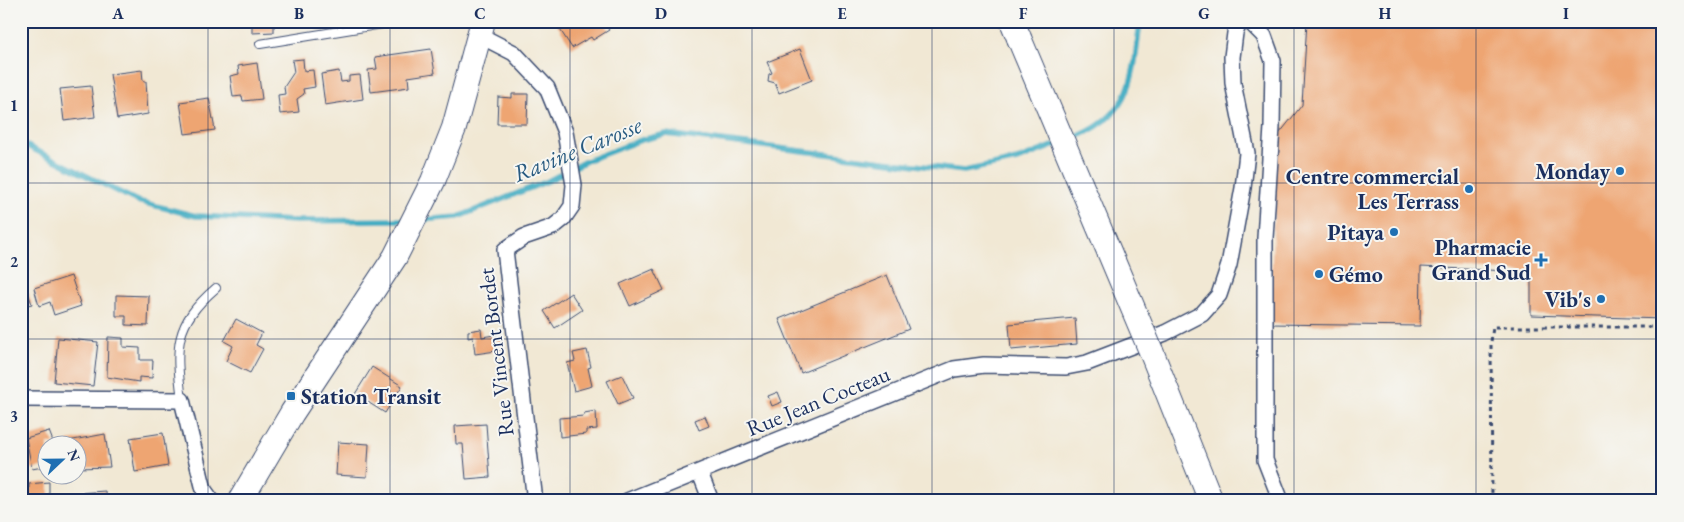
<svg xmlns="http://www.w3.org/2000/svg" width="1684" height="522" font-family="'EB Garamond',serif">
<rect width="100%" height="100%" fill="#f6f6f2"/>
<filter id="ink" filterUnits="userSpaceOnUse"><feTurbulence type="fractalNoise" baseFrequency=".02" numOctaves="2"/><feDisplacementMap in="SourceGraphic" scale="10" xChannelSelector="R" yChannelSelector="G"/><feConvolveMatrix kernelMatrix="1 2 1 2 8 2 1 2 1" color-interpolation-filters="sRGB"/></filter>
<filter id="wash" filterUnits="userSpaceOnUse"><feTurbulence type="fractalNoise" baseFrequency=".0096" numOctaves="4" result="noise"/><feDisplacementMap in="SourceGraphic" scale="20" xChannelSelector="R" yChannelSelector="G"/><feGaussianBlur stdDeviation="1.12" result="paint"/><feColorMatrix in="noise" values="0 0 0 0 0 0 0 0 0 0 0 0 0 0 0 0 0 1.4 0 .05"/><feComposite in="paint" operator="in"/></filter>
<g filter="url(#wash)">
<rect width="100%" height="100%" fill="#f1e8d4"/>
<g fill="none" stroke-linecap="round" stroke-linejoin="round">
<path stroke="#44adc3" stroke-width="5.5" d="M 1069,140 C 1133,116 1133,81 1140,21
M 21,143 L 137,201 L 196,216 L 296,221 L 406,220
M 420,220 L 458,217 L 548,181 L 586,161 L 641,140 L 666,134 L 964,171 L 1017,160 L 1058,144"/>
</g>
<g id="blocks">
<path fill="#eea572" d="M 252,21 L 283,21 L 283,23 L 274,23 L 274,32 L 252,33 Z
M 563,21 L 604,21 L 609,30 L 593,40 L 591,37 L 572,48 L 557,25 Z
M 1307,21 L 1663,21 L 1663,319 L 1531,315 L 1531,272 L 1421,267 L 1420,326 L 1270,324 L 1276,138 L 1302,105 Z
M 431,49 L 435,73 L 408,77 L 409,87 L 371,92 L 368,70 L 377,69 L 375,57 Z
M 800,49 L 812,80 L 779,93 L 775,83 L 768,81 L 769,74 L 772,73 L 767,62 Z
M 303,59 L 304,71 L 313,70 L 315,87 L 303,89 L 304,94 L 297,99 L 299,112 L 280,114 L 278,95 L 285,94 L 284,87 L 294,72 L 292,60 Z
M 257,63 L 262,99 L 243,101 L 242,96 L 233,97 L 230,76 L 239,74 L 238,66 Z
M 142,70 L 143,81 L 146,81 L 148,114 L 117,119 L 110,74 Z
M 339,71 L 341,82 L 349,81 L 349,76 L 360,75 L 363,99 L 325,105 L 321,74 Z
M 91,86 L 95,117 L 64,121 L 60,89 Z
M 512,94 L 528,94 L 527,124 L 497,124 L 498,97 L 512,98 Z
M 209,98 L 215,130 L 185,134 L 180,102 Z
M 654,269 L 664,290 L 630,306 L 620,284 Z
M 21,274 L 32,304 L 23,306 L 27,315 L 21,317 Z
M 887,275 L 909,329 L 801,373 L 779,319 Z
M 71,276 L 81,306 L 54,315 L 50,302 L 39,306 L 34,288 Z
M 571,293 L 582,310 L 555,328 L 544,311 Z
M 116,295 L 149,296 L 148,326 L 126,325 L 126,316 L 116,316 Z
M 1075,318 L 1077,344 L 1011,350 L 1009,324 Z
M 236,319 L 262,333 L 256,345 L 263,349 L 250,373 L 226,361 L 233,346 L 224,341 Z
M 481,329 L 482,337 L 501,334 L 503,350 L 475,354 L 473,337 L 468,338 L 468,331 Z
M 108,337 L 123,338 L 123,347 L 140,348 L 140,360 L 153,360 L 152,378 L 139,377 L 139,382 L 107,377 Z
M 58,338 L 98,342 L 93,386 L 54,382 Z
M 587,350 L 591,367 L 588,368 L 592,386 L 574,391 L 567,363 L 575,361 L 573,353 Z
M 372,367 L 402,386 L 385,413 L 355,394 Z
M 622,375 L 633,398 L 618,404 L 607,381 Z
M 778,392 L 782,402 L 772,406 L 768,396 Z
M 596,411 L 597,429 L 586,430 L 586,434 L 560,437 L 559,418 L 584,416 L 584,413 Z
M 705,416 L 709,426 L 699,430 L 695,420 Z
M 486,424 L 490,477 L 466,479 L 463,444 L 456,444 L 455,426 Z
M 49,431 L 54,444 L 48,444 L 48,466 L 32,469 L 26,438 Z
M 163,433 L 168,466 L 135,472 L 130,438 Z
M 105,434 L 110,467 L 78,468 L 78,444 L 69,444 L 68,441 Z
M 338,442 L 369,444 L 367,477 L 336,475 Z
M 49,482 L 49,501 L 29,501 L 29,484 Z
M 105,491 L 106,501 L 78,501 L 78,493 Z"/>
</g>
</g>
<g filter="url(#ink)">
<use href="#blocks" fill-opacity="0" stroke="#3b4b70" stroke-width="1"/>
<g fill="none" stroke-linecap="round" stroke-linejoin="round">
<g stroke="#3b4b70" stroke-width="10">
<path id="service" d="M 260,44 L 401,21
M 182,400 C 175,347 174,324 216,288"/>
</g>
<g stroke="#3b4b70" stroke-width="18">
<path id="minor" d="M 1249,21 L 1264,36 L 1273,61 L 1272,127 L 1265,238 L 1265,460 L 1281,501
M 479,35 L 514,53 L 547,88 L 565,132 L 574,185 L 572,206 L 563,219 L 553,227 L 524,237 L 505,250 L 535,501
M 21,399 L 182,400 L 204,490 L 212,501
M 700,473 L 711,501
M 627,501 L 954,369 L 984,365 L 1066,367 L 1087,363 L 1165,333 L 1202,314 L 1219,295 L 1229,265 L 1243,188 L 1247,153 L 1233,83 L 1232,57 L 1235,33 L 1240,21"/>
</g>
<g stroke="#3b4b70" stroke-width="26">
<path id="primary" d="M 1012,21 L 1019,38
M 1151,351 L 1211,501
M 240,501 L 292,413 L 395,257 L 433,181 L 454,128 L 483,21"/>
</g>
<path stroke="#3b4b70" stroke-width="3" stroke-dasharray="4 4" stroke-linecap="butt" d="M 1492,501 L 1491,342 L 1493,327 L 1663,327"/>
<use href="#service" stroke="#fff" stroke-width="8"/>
<use href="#minor" stroke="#fff" stroke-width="15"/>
<use href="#primary" stroke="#fff" stroke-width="24"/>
<g stroke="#3b4b70" stroke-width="26" stroke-linecap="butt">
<path id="primary-bridge" d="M 1019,38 L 1151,351"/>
</g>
<use href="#primary-bridge" stroke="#fff" stroke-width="24"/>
</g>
</g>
<path fill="none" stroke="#1b2f5e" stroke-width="1" stroke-opacity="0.55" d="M 208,21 L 208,501M 390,21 L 390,501M 570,21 L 570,501M 752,21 L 752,501M 932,21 L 932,501M 1114,21 L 1114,501M 1294,21 L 1294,501M 1476,21 L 1476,501M 21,183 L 1663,183M 21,339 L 1663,339"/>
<g fill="#1f6fb2" stroke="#f6f6f2" stroke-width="2">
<circle cx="1620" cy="171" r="5"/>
<circle cx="1469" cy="189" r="5"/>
<circle cx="1394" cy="232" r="5"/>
<path d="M1538.5 252.5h5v5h5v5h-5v5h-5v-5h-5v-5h5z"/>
<circle cx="1319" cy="274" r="5"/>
<circle cx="1601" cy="299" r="5"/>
<rect x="286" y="391" width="10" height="10" rx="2.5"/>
</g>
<g text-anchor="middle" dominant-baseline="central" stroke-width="4" stroke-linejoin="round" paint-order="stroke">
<g font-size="22" font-weight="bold" fill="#1b2f5e" stroke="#f6f6f2" text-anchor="end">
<text x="1610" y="171">Monday</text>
<text x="1459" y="176">Centre commercial<tspan x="1459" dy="25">Les Terrass</tspan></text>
<text x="1384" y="232">Pitaya</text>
<text x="1531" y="247">Pharmacie<tspan x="1531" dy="25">Grand Sud</tspan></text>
<text x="1329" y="274" text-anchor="start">Gémo</text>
<text x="1591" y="299">Vib's</text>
<text x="301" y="396" text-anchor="start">Station Transit</text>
</g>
<g font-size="22" fill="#1b2f5e" stroke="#f6f6f2">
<text transform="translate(496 352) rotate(-97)">Rue Vincent Bordet</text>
<text transform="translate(818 401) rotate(-22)">Rue Jean Cocteau</text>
</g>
<g font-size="24" font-style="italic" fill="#295b81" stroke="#f6f6f2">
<text transform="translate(577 149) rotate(-22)">Ravine Carosse</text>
</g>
</g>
<rect width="1684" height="522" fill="none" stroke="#f6f6f2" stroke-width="55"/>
<g transform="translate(62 460) rotate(68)"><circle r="24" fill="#f6f6f2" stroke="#9ea6b7"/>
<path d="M0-4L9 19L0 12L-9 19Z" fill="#1f6fb2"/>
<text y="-8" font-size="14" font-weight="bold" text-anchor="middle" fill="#1b2f5e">N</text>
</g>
<rect x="28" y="28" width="1628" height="466" fill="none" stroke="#1b2f5e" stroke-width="2"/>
<g font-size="16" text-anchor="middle" font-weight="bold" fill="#1b2f5e">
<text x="118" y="19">A</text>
<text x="299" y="19">B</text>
<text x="480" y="19">C</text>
<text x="661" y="19">D</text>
<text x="842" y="19">E</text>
<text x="1023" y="19">F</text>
<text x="1204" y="19">G</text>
<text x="1385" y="19">H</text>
<text x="1566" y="19">I</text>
<text x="14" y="111">1</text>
<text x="14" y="267">2</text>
<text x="14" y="422">3</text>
</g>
</svg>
